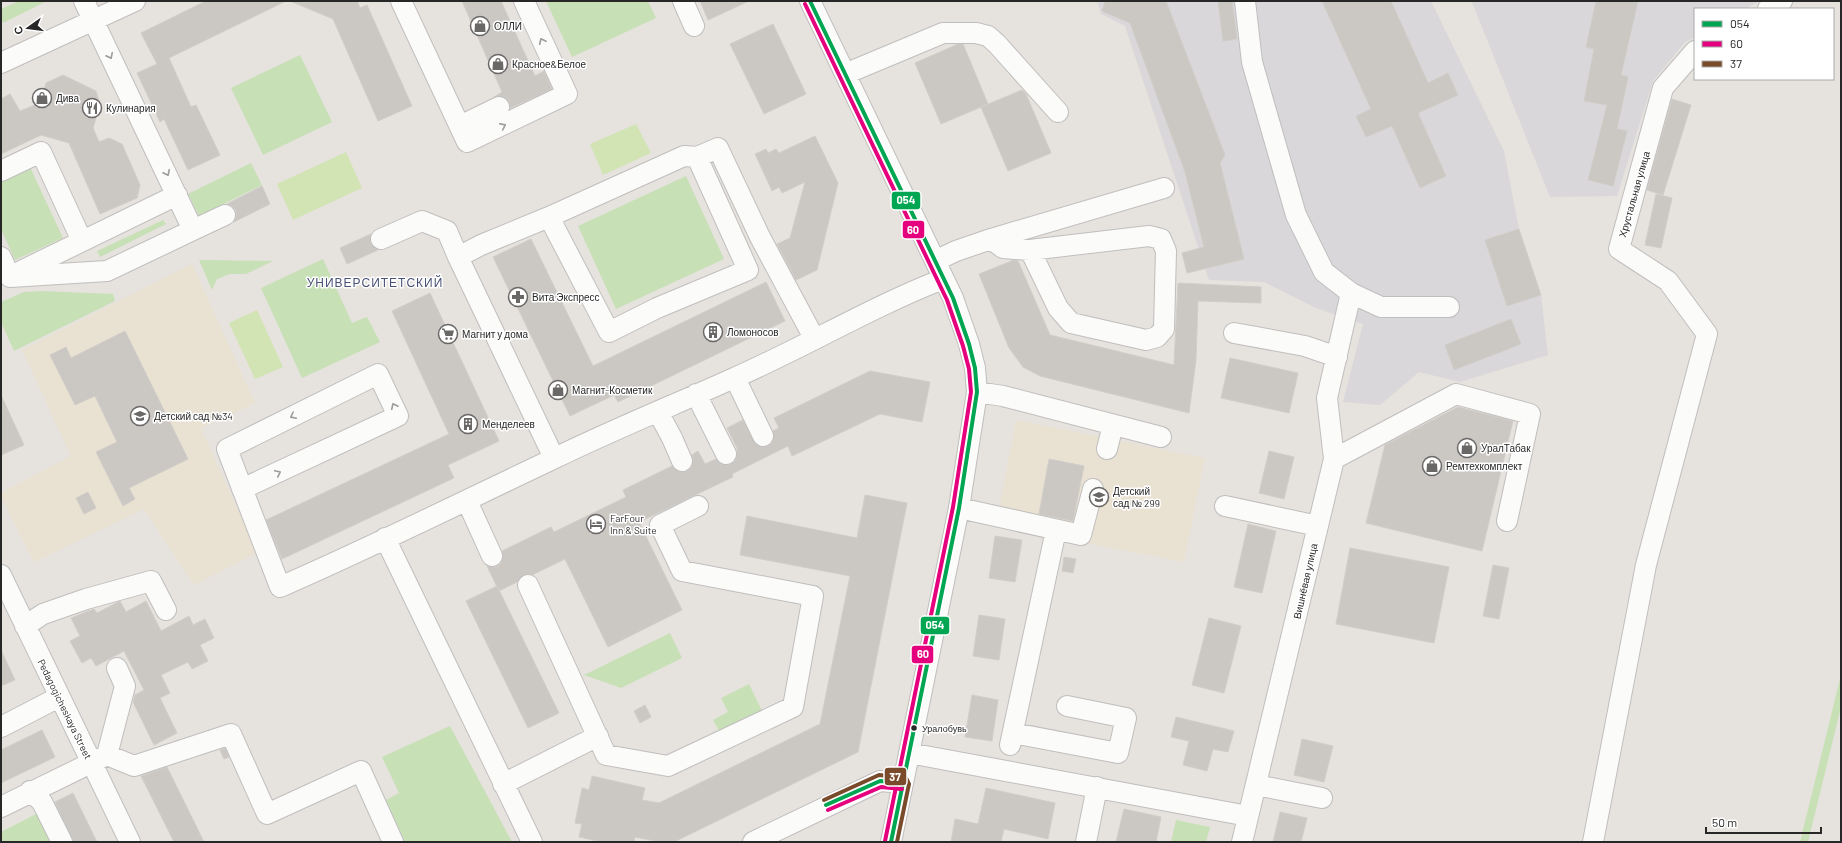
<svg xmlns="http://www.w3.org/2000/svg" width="1842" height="843" font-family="Barlow,sans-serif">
<rect width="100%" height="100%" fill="#e6e2dd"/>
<path fill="#d9d7d9" d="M 1097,1 L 1431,1 L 1504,151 L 1519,229 L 1541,295 L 1548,355 L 1460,382 L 1419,372 L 1380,405 L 1343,402 L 1363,324 L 1316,308 L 1264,282 L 1209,280 L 1125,26 L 1101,14 Z
M 1471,1 L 1759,1 L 1745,9 L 1695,9 L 1695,37 L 1685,42 L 1653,81 L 1617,196 L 1550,197 L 1474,7 Z"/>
<path fill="#e9e1d2" d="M 192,264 L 255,403 L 201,428 L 257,553 L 194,585 L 144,509 L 34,562 L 1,497 L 1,493 L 71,456 L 22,350 Z
M 1016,420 L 1205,458 L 1184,562 L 1070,540 L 998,514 Z"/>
<path fill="#c7e0b6" d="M 19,1 L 47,1 L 3,23 L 1,19 L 1,9 Z
M 546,1 L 648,1 L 656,18 L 572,57 Z
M 300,55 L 332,122 L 263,155 L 231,88 Z
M 251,163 L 262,185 L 199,216 L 188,194 Z
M 29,165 L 63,238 L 15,260 L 1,229 L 1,179 Z
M 686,176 L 724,259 L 616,309 L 578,226 Z
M 163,220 L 166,224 L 100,257 L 97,251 Z
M 323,259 L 352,323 L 367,317 L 380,342 L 302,378 L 261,288 Z
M 199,260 L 273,261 L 246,274 L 230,274 L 217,279 L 212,290 Z
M 40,291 L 113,294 L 115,301 L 14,351 L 1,322 L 1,302 L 24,292 Z
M 670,633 L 682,658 L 621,688 L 584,675 Z
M 1841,675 L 1841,707 L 1808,842 L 1800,842 Z
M 749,684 L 763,713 L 721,734 L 713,720 L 728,712 L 721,698 Z
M 450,726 L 512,842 L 405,842 L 386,800 L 399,793 L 382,757 Z
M 40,812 L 55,842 L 1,842 L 1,832 Z
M 1176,820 L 1210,827 L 1206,842 L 1171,842 Z"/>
<path fill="#d2e4b4" d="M 636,124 L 651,153 L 603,175 L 590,144 Z
M 346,152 L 362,188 L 293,220 L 277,184 Z
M 257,310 L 283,367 L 255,379 L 229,323 Z"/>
<path fill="#cbc8c4" stroke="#d1cec9" d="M 206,1 L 286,1 L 169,58 L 191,107 L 196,105 L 220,155 L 188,170 L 164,119 L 160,122 L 137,73 L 157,64 L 141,33 Z
M 290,1 L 357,1 L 360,8 L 367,5 L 412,106 L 378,121 L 333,19 Z
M 462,1 L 501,1 L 535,76 L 544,71 L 552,89 L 510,108 L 509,102 L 506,98 L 500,96 L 494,97 L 502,92 Z
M 700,1 L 749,1 L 708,20 Z
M 1105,1 L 1166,1 L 1225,155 L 1220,163 L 1244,259 L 1187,273 L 1182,253 L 1204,247 L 1185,172 L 1130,23 L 1102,11 Z
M 1218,1 L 1232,1 L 1237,39 L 1223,41 Z
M 1322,1 L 1391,1 L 1428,83 L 1448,73 L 1458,95 L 1418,113 L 1446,176 L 1420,188 L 1392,126 L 1366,137 L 1356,116 L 1371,109 Z
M 1596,1 L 1638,1 L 1621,75 L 1628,77 L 1617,129 L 1627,131 L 1613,186 L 1588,180 L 1607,105 L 1584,101 L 1594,49 L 1586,47 Z
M 773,24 L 806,94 L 764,114 L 730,44 Z
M 958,44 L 963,44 L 988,104 L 941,124 L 915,63 Z
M 63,75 L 96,91 L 100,104 L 93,128 L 99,142 L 109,138 L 122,144 L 140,185 L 137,198 L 100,214 L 69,143 L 41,135 L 1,154 L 1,99 L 10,94 L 20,111 L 40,103 L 46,83 Z
M 1022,90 L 1026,94 L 1051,153 L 1008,171 L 981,107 Z
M 1672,99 L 1691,105 L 1663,195 L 1647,190 Z
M 815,136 L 838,183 L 817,270 L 796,280 L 777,244 L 790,238 L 805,182 L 782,193 L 779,187 L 772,191 L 755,154 L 766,149 L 768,153 L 776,149 L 779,153 Z
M 262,186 L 270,204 L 234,222 L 236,216 L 236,210 L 232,206 L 227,204 Z
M 1656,194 L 1672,198 L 1661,248 L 1645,245 Z
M 1519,229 L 1541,295 L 1507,306 L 1485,240 Z
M 371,234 L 370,238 L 371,244 L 378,250 L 347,264 L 340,248 Z
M 531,239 L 593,366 L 766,282 L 785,321 L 618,402 L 614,395 L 570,416 L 493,257 Z
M 1014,260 L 1018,261 L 1050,335 L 1174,365 L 1178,283 L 1261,287 L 1261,303 L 1198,301 L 1196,360 L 1189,413 L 1040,376 L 1023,367 L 1009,348 L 979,274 Z
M 430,293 L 499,441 L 448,465 L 454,478 L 282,559 L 266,520 L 449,434 L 392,311 Z
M 1511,319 L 1521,344 L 1454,370 L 1445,345 Z
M 125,331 L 188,459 L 129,488 L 135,499 L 123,506 L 96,452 L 117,442 L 95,396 L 75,405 L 50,355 L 66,347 L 71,358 Z
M 1230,358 L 1298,373 L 1289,413 L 1221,398 Z
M 870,371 L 930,382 L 922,422 L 880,414 L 792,456 L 788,446 L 732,474 L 733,477 L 639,522 L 682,610 L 608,647 L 565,559 L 532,575 L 523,575 L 517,582 L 499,591 L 487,566 L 496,567 L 501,563 L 503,557 L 502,551 L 551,527 L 554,532 L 626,497 L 623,490 L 672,466 L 680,472 L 687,471 L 691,468 L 693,463 L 692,455 L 698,451 L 705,464 L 716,459 L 720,464 L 726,465 L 731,464 L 736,460 L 737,454 L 737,448 L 727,428 L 743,420 L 756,445 L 763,447 L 768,446 L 772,443 L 774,437 L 773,431 L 779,428 L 774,418 Z
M 1,395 L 24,445 L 1,455 Z
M 1458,407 L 1513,421 L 1482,551 L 1366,523 L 1385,445 Z
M 1269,451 L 1294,457 L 1284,499 L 1259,493 Z
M 1049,459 L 1084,466 L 1073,521 L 1039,514 Z
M 88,492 L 96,508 L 84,514 L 76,498 Z
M 865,495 L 907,503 L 858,752 L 674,842 L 660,842 L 635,837 L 634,842 L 602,842 L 579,837 L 582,824 L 575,823 L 582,788 L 589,790 L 592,776 L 645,788 L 642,800 L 659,803 L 820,724 L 850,576 L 740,555 L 747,516 L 857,538 Z
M 1248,524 L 1276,531 L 1262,593 L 1234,587 Z
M 995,536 L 1022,540 L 1015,582 L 989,578 Z
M 1350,548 L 1449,567 L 1434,643 L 1336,624 Z
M 1064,557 L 1076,559 L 1073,573 L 1062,571 Z
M 1493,565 L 1509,568 L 1499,619 L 1483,616 Z
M 497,586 L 559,713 L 528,728 L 466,601 Z
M 120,601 L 126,612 L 146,601 L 161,631 L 189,616 L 193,625 L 205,619 L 214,638 L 200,645 L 208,661 L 192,669 L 188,662 L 161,675 L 170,693 L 160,698 L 177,733 L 154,745 L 133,702 L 135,695 L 144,690 L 124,651 L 96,666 L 91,658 L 82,663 L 70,641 L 80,636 L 71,618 L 94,609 L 97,613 Z
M 979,615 L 1005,619 L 999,660 L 973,656 Z
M 1209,618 L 1241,626 L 1224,693 L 1192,685 Z
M 1,650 L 15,680 L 1,686 Z
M 972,695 L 998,700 L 992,741 L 965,737 Z
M 645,705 L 651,717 L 640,723 L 634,711 Z
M 1176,717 L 1234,731 L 1228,752 L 1213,749 L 1207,771 L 1183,765 L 1189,741 L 1171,737 Z
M 42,730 L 55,757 L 1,783 L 1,750 Z
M 1302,739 L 1333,746 L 1324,782 L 1294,775 Z
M 225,748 L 229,757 L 224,759 L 220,750 Z
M 167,767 L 204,842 L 174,842 L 141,776 Z
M 986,788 L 1055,803 L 1048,839 L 1004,829 L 1001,842 L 951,842 L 955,819 L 978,824 Z
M 73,793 L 97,842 L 73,842 L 55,802 Z
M 1124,809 L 1161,817 L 1156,842 L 1116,842 Z
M 1280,812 L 1307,818 L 1301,842 L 1273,842 Z"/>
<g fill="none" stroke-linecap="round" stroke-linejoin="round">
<g stroke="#c0bebe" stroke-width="22">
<path id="minor" d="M 84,1 L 193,230 L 225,215
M 401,1 L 467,142 L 567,94 L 524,1
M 683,1 L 694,26
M 810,1 L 953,298 L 969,344 L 975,368 L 977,392 L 959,508 L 891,842
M 1245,1 L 1252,62 L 1296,215 L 1324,272 L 1351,293 L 1381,307 L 1449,307
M 1768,9 L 1782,1
M 1,63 L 135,1
M 845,74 L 943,33 L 976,33 L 988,36 L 997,44 L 1058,112
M 460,126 L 499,107
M 697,157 L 718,148 L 760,237 L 814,338
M 1,171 L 41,152 L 82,241
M 381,239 L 422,221 L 447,231 L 458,257 L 554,458
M 991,239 L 1003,248 L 1030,250 L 1149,236 L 1161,239 L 1166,251 L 1164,329 L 1157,337 L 1146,340 L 1071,323 L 1058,308 L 1030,250
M 1,257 L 10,277 L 107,271 L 193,230
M 458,257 L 481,245 L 549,217 L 684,156 L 697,157 L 748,270 L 657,308 L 609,332 L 549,217
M 935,261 L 956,251 L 991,239 L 1164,188
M 17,273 L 177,195
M 1234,333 L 1305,346 L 1337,357
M 735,378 L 763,436
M 977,392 L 1003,396 L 1161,437
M 696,394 L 726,454
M 658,412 L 672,438 L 682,461
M 1107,449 L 1113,425
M 1334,459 L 1456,394 L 1530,414 L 1507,521
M 242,489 L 398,416 L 378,374 L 227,449 L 280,587 C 372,547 462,502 553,459 C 612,430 674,405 734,378 C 805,347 871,307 943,279
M 467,501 L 492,556
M 1225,506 L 1318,526
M 959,508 L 1081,535 L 1093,489
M 385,538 L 532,842
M 1,575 L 130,842
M 528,585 L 606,755 L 668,766 L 793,707 L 813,596 L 682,571 L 660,525 L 698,506
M 25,626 L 43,614 L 86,599 L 151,581 L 166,610
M 1,727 L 59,697
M 1013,733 L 1118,753 L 1126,718 L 1067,706
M 1010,745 L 1056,530
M 909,753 L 1248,816
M 107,755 L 125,686 L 117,668
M 503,784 L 598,736
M 1256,785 L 1322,798
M 30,791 L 42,802 L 62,842
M 1,807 L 107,755 L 134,766 L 231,734 L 267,814 L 361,771 L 393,842
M 753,842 L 880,781 L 903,783
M 1086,842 L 1097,787
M 1242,842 L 1334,459 L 1327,398 L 1351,293
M 1593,842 L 1646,565 L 1707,334 L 1668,281 L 1619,249 L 1663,88 L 1695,51"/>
</g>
<use href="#minor" stroke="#fbfbfa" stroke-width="20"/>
<g stroke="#fff" stroke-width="7">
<path id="bus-1" d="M 810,1 L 953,298 L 969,344 L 975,368 L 977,392 L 959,508 L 891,842
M 826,805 L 880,781 L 903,783"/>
</g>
<g stroke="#fff" stroke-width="7">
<path id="bus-2" d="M 805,4 L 947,300 L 963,346 L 969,369 L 971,392 L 953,507 L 885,841
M 828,810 L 881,787 L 902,789"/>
</g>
<g stroke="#fff" stroke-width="7">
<path id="bus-3" d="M 824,800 L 879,775 L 906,778 L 909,784 L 897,842"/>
</g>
<use href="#bus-1" stroke="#00a651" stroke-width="4"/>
<use href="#bus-2" stroke="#e5007d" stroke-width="4"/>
<use href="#bus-3" stroke="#7a4b2a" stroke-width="4"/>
</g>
<defs><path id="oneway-chevron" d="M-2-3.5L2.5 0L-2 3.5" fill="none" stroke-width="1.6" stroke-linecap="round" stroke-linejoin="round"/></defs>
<g stroke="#9c9c9b">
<use href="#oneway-chevron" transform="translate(542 41) rotate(-115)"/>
<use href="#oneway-chevron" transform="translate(110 56) rotate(64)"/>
<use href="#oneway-chevron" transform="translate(503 126) rotate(-26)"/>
<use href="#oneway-chevron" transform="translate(167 173) rotate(64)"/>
<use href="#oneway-chevron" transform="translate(394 406) rotate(-116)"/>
<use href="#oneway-chevron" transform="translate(293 416) rotate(153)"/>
<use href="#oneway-chevron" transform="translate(278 473) rotate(-25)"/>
</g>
<defs>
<g id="shop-ring" transform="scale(1)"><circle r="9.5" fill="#fff" stroke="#6a6867" stroke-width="1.5"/><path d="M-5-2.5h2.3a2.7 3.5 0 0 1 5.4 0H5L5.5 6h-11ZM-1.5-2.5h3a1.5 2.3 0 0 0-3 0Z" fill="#6a6867"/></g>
<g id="restaurant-ring" transform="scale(1)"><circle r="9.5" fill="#fff" stroke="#6a6867" stroke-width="1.5"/><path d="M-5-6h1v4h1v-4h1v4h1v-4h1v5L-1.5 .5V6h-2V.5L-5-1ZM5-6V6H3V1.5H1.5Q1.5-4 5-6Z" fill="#6a6867"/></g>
<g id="pharmacy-ring" transform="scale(1)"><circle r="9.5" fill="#fff" stroke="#6a6867" stroke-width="1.5"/><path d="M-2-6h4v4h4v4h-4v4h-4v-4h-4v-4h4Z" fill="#6a6867"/></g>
<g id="building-ring" transform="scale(1)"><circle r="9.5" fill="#fff" stroke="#6a6867" stroke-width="1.5"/><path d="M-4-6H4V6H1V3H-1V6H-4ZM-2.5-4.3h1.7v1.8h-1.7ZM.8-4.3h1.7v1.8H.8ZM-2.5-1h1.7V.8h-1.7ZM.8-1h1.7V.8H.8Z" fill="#6a6867"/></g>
<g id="supermarket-ring" transform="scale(1)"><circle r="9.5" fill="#fff" stroke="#6a6867" stroke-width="1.5"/><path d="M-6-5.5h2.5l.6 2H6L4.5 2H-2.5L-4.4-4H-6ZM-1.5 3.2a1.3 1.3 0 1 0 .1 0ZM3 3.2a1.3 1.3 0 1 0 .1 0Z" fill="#6a6867"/></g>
<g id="school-ring" transform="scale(1)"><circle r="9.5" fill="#fff" stroke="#6a6867" stroke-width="1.5"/><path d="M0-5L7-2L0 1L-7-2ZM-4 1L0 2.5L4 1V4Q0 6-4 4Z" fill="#6a6867"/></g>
<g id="hotel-ring" transform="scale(1)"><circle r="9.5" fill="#fff" stroke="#6a6867" stroke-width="1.5"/><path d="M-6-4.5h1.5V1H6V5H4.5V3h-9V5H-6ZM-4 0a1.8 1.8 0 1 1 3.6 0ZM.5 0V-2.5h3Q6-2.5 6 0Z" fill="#6a6867"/></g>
</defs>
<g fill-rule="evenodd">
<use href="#shop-ring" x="480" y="26"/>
<use href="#shop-ring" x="498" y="64"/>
<use href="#shop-ring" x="42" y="98"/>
<use href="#restaurant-ring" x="92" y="108"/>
<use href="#pharmacy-ring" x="518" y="297"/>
<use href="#building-ring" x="713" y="332"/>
<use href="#supermarket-ring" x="448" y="334"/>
<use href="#shop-ring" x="558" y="390"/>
<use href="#school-ring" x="140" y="416"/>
<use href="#building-ring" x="468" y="424"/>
<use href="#shop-ring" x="1467" y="448"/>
<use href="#shop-ring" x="1432" y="466"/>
<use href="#school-ring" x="1099" y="497"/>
<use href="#hotel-ring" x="596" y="524"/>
</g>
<circle fill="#272727" stroke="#fff" stroke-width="1.5" cx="914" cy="728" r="3.5"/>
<g text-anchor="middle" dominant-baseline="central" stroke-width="3" stroke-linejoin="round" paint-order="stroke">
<g font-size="9" fill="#272727" stroke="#fff" text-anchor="start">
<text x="922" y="728">Уралобувь</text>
</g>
<g font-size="10" fill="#272727" stroke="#fff" text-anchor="start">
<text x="494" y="26">ОЛЛИ</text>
<text x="512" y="64">Красное&amp;Белое</text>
<text x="56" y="98">Дива</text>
<text x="106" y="108">Кулинария</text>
<text x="532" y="297">Вита Экспресс</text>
<text x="727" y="332">Ломоносов</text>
<text x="462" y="334">Магнит у дома</text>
<text x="572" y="390">Магнит-Косметик</text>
<text x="154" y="416">Детский сад №34</text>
<text x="482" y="424">Менделеев</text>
<text x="1481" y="448">УралТабак</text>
<text x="1446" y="466">Ремтехкомплект</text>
<text x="1113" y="491">Детский<tspan x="1113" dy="12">сад № 299</tspan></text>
<text x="610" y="518">FarFour<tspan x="610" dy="12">Inn &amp; Suite</tspan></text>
</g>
<g font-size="10" fill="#272727" stroke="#fff">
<text transform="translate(1634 194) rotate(-74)">Хрустальная улица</text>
<text transform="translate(1305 581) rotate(-77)">Вишнёвая улица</text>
<text transform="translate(65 709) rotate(64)">Pedagogicheskaya Street</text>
</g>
<g font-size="12" letter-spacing="1" fill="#4a5176" stroke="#fff">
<text x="375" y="282">УНИВЕРСИТЕТСКИЙ</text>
</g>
</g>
<g stroke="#fff" stroke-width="1.5">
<rect x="891" y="191" width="30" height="19" rx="4" fill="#00a651"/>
<rect x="902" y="220" width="23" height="19" rx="4" fill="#e5007d"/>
<rect x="920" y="616" width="30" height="19" rx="4" fill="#00a651"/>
<rect x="911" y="645" width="23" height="19" rx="4" fill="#e5007d"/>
<rect x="884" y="767" width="23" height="19" rx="4" fill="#7a4b2a"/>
</g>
<g font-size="11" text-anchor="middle" font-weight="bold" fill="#fff">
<text x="906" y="204">054</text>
<text x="913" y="234">60</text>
<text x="935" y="629">054</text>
<text x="923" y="658">60</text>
<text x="895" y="781">37</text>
</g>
<rect width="1842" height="843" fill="none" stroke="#272727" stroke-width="4"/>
<rect x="1694" y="8" width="140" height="72" fill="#ffffff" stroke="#a9a9a9"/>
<rect x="1702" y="21" width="20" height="6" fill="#00a651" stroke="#a9a9a9"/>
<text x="1730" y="28" font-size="12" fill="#272727">054</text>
<rect x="1702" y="41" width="20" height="6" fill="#e5007d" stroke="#a9a9a9"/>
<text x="1730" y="48" font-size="12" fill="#272727">60</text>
<rect x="1702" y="61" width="20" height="6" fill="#7a4b2a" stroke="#a9a9a9"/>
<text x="1730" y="68" font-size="12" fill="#272727">37</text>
<g transform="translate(28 28) rotate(256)" stroke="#ffffff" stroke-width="3" paint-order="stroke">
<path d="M0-3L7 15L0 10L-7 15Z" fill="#272727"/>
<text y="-6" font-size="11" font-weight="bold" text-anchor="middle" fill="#272727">С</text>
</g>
<path d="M1706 827v6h115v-6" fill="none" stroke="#272727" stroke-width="2"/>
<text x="1712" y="827" font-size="12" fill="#272727" stroke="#ffffff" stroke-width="3" paint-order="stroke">50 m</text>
</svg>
